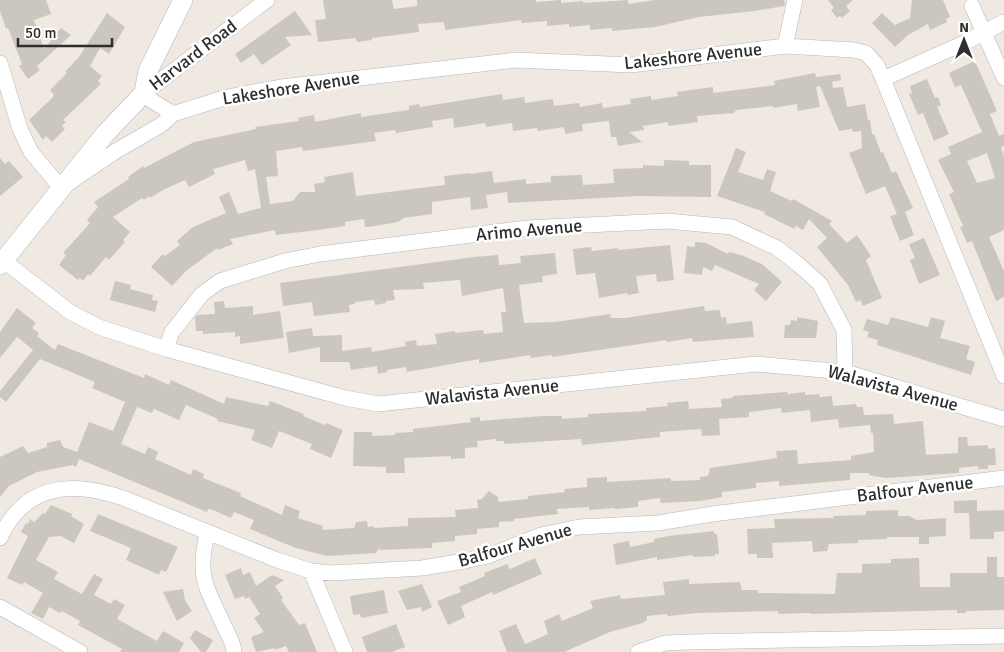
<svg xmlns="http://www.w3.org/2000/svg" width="1004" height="652" font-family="Signika,sans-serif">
<rect width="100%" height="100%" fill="#efe9e1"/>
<path fill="#cbc7bf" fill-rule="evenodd" d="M 0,0 L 46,0 L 51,14 L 34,20 L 44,49 L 61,28 L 71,35 L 37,66 L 40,70 L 28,79 L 19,66 L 22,64 L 8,28 L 6,29 L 0,11 Z
M 323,0 L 392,0 L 394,9 L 417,6 L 417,0 L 536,0 L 536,2 L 561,0 L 561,3 L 583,1 L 583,3 L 628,0 L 628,4 L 655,0 L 784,0 L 785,4 L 784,6 L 754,11 L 699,17 L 655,27 L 612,31 L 612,28 L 590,30 L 590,25 L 569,27 L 569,24 L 547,26 L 547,21 L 521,23 L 521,20 L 445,30 L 444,22 L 418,24 L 419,32 L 372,38 L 372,40 L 357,42 L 356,38 L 318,42 L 315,20 L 326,19 Z
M 828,0 L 853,0 L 846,6 L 850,11 L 842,18 L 840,16 L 837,18 L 831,10 L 834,8 Z
M 912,0 L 943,0 L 950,17 L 946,19 L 947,22 L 930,30 L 928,24 L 908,35 L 895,47 L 872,23 L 882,13 L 895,25 L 910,18 Z
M 295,11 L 312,35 L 285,37 L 291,45 L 262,65 L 254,54 L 241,63 L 235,54 Z
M 107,13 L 125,27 L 109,54 L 100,48 L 90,66 L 102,76 L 98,81 L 101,84 L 63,120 L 66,122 L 62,126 L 65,129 L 52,142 L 46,136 L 43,140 L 29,120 L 52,98 L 54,95 L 50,90 L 67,73 L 65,72 L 79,57 Z
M 975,61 L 997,111 L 990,114 L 999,136 L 1004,134 L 1004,146 L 1001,147 L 1004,157 L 1004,230 L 989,237 L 1004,271 L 1004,297 L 996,301 L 972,241 L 967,243 L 960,227 L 963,226 L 949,194 L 954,192 L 938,160 L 951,154 L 948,147 L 982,132 L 961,85 L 955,87 L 949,73 ZM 987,153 L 995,178 L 977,183 L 967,161 Z
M 815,73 L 816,77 L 840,74 L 841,80 L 832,82 L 833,88 L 843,87 L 847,107 L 865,104 L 868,120 L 870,120 L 872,134 L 874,134 L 881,153 L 883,152 L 892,173 L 896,171 L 913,208 L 905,212 L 914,235 L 900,241 L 890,216 L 897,214 L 885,186 L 866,194 L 849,153 L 862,148 L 861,131 L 853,132 L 852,129 L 839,131 L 820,86 L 816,87 L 820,107 L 798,111 L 797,104 L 773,108 L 773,106 L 736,110 L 734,113 L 697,116 L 698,122 L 668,126 L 668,122 L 643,126 L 644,130 L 629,132 L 642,142 L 618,146 L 616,137 L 611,137 L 609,121 L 582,124 L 583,131 L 565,134 L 564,127 L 538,131 L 537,128 L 513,131 L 512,123 L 486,127 L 485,123 L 454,128 L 453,118 L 432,121 L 433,127 L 396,133 L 395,130 L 374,133 L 376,141 L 303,151 L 302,147 L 276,151 L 278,176 L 266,177 L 270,204 L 293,201 L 300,192 L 315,192 L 314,184 L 325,182 L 324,177 L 353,172 L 356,196 L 445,185 L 444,176 L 470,173 L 470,174 L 492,171 L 494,183 L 526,179 L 526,184 L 551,182 L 551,176 L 582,175 L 583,185 L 614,183 L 613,169 L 643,168 L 643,165 L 664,166 L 664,160 L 689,161 L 689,165 L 711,165 L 711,197 L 637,196 L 508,203 L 507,192 L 486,195 L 488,208 L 471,210 L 470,197 L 432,202 L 432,214 L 404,218 L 398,222 L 375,226 L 365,227 L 364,219 L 345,222 L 345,226 L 318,230 L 276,235 L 275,230 L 230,239 L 233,244 L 218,250 L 217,248 L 186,271 L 172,286 L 151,267 L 163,254 L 165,256 L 180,245 L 177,241 L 193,227 L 226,213 L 219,197 L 229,192 L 238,214 L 261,208 L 255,169 L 248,171 L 245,160 L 213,169 L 215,174 L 189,187 L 185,180 L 163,190 L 150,198 L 149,196 L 144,200 L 142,198 L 113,217 L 130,232 L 123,240 L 125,242 L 109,260 L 106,257 L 90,276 L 88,274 L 83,281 L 80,278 L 78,280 L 59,265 L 66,255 L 63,253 L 90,223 L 87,220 L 98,207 L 94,202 L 129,179 L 128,177 L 143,166 L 144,168 L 194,142 L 256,129 L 255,127 L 299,121 L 298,118 L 314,115 L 315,122 L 361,113 L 361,117 L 409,110 L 409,106 L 419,104 L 420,107 L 502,94 L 503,100 L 524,97 L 525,103 L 553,99 L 554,106 L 579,103 L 580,107 L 602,103 L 603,108 L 631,104 L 630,99 L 651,96 L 651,100 L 678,96 L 677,92 L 698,89 L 713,87 L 713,93 L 775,85 L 774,81 Z
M 927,79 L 935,98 L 938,97 L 941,105 L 937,107 L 949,134 L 934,141 L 923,113 L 918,115 L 909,94 L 912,93 L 910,86 Z
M 736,148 L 746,152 L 738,172 L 763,180 L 767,169 L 776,172 L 770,191 L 792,201 L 793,199 L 832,221 L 829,224 L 847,243 L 857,235 L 871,256 L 866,260 L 882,298 L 863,306 L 860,300 L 856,302 L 848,285 L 817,247 L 827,238 L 809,219 L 803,230 L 796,226 L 794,229 L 764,214 L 765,212 L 717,196 Z
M 0,158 L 5,164 L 9,161 L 23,177 L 0,196 Z
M 924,238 L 940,275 L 919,284 L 910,260 L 915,258 L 909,244 Z
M 695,242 L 706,243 L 728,254 L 729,252 L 741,255 L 762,264 L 782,282 L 766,301 L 754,290 L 759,284 L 715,265 L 712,271 L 703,267 L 702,275 L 684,273 L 687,246 L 695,247 Z
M 670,245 L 674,280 L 657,282 L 656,274 L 636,276 L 639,293 L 628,295 L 627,293 L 599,298 L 595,273 L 576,275 L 573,249 L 591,247 L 592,251 L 618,248 L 618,250 Z
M 555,253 L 557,274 L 542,276 L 543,282 L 519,285 L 524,323 L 555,322 L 610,314 L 611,318 L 625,318 L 704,306 L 705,311 L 720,310 L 721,318 L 726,317 L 727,324 L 752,321 L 754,337 L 693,342 L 692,338 L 667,342 L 667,340 L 552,357 L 552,355 L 531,358 L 530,355 L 479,363 L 479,359 L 407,372 L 406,367 L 387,370 L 387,372 L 378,374 L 377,366 L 351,370 L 349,362 L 320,362 L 320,347 L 289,353 L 286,332 L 312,328 L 313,336 L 342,335 L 342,351 L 371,347 L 372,352 L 406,346 L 405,342 L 416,340 L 417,346 L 437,344 L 435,334 L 455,331 L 455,333 L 483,330 L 484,334 L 503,332 L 501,312 L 506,312 L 503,288 L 462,296 L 460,280 L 423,283 L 424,289 L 393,290 L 395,300 L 386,301 L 386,303 L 375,305 L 374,300 L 355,302 L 355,304 L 349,305 L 350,312 L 314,316 L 312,302 L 283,306 L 280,283 L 474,257 L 498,255 L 499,265 L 521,263 L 520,256 Z
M 115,281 L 131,285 L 130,289 L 153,295 L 152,300 L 158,301 L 155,312 L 110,300 Z
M 224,301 L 225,308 L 253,306 L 253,315 L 280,311 L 284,338 L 240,344 L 240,336 L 235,337 L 235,332 L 203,334 L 203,331 L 196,331 L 195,318 L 197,315 L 215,314 L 214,302 Z
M 17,308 L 36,323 L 32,328 L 39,333 L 37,336 L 55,350 L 58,344 L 144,378 L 145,374 L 169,385 L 171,380 L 224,404 L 226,397 L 268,406 L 270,401 L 304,414 L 303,416 L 325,425 L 326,423 L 343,430 L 331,458 L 310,449 L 312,444 L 279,431 L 272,448 L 251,440 L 255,430 L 217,421 L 218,419 L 186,405 L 179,420 L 154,409 L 152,413 L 137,407 L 121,444 L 145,454 L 148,447 L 158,452 L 155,459 L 191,475 L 193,469 L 204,474 L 203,478 L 241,493 L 240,496 L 282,515 L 285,505 L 300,511 L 298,518 L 323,526 L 322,530 L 354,528 L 356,522 L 367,521 L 368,527 L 374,526 L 374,528 L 408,526 L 408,518 L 456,517 L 455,510 L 478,508 L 477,500 L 482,499 L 489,491 L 498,497 L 498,502 L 528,499 L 528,496 L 565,492 L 564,489 L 587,487 L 587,478 L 607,477 L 607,482 L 671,478 L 671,481 L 700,480 L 700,477 L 708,476 L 710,468 L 777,458 L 776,451 L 797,450 L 798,464 L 851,460 L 851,456 L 874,452 L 873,433 L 871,433 L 870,425 L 839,428 L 838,419 L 811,422 L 810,410 L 782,413 L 781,408 L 749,412 L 749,417 L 719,419 L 720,435 L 702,436 L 701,429 L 660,432 L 660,437 L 582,445 L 581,439 L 504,444 L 504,441 L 496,441 L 496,439 L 477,441 L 478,447 L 465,448 L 465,458 L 451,459 L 451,456 L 404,458 L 405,473 L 386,473 L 386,467 L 353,466 L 354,432 L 372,432 L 372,436 L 395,435 L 395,433 L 413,432 L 413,429 L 471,422 L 470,418 L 480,417 L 480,421 L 543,416 L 562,416 L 562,419 L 588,417 L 588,414 L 646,411 L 646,408 L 668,406 L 667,403 L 688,401 L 689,409 L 722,407 L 721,399 L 733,398 L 733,396 L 787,392 L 788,394 L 805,392 L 805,395 L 819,394 L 820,397 L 832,396 L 833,406 L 856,404 L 857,407 L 863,407 L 864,415 L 893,414 L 894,424 L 923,421 L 926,455 L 958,453 L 958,437 L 967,437 L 968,446 L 988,445 L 988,449 L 995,448 L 996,465 L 988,465 L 988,469 L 978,469 L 978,466 L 959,468 L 959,473 L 901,477 L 885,478 L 869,475 L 869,473 L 850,473 L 850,480 L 779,486 L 779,481 L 756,483 L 756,488 L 722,492 L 722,497 L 701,501 L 661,503 L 660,498 L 638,501 L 638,507 L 615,509 L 614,508 L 589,510 L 589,507 L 557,509 L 558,514 L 514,519 L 514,521 L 499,522 L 499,527 L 477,529 L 477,534 L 455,536 L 455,541 L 432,543 L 432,548 L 380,550 L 379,548 L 376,553 L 327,556 L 296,548 L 250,529 L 254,520 L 234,512 L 231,518 L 213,510 L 208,509 L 207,512 L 79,459 L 76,467 L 73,465 L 37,472 L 9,486 L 0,497 L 0,457 L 23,446 L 28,453 L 47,447 L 47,443 L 60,440 L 63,447 L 77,452 L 89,422 L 113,431 L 125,402 L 92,388 L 95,382 L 40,359 L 6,402 L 0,397 L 0,391 L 33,350 L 17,337 L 0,358 L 0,332 Z
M 797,317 L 818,321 L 816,338 L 784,338 L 785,325 L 790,325 L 791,320 L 797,321 Z
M 891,317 L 928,327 L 931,317 L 945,321 L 940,338 L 970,346 L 966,359 L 975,362 L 971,375 L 877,345 L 878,340 L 867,337 L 869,332 L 863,330 L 867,319 L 888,325 Z
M 977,500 L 977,511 L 1004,510 L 1004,531 L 994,532 L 994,539 L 970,539 L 969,513 L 954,513 L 954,501 Z
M 51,505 L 72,514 L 71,516 L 84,524 L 74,543 L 61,536 L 49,537 L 36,560 L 58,572 L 54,579 L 82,594 L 94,574 L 103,579 L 94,595 L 111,604 L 114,599 L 125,605 L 117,619 L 157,641 L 163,631 L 184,643 L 179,652 L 120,652 L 122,649 L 78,625 L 80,621 L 62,611 L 60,613 L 49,607 L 43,619 L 31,613 L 43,593 L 24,582 L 22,585 L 7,578 L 28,536 L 21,532 L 26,523 L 28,524 L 30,519 L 34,522 L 43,513 L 45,514 Z
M 898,510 L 898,516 L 909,516 L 917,520 L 946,518 L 946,536 L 929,537 L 929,544 L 919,544 L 919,537 L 887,537 L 887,539 L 858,540 L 858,543 L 829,544 L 827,551 L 813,552 L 812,541 L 772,543 L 773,558 L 757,558 L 757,554 L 748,554 L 747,529 L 775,528 L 774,519 L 834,518 L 833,516 L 866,515 L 866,511 Z
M 98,514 L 178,547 L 166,572 L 161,570 L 159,575 L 126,560 L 131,548 L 90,531 Z
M 714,531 L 714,534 L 717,534 L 719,554 L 715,554 L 715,556 L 693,557 L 693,555 L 657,560 L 657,557 L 616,565 L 613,544 L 629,541 L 630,547 L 654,542 L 654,539 L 668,536 Z
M 987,557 L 997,557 L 997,577 L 1004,577 L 1004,610 L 966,611 L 966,613 L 957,613 L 957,610 L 810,614 L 810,613 L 778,614 L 778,611 L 697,613 L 668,616 L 667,614 L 647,616 L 647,620 L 643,623 L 610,632 L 564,652 L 507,652 L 499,631 L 516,624 L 525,644 L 548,634 L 544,621 L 559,614 L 562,621 L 593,608 L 590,601 L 620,595 L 621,599 L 665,595 L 663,582 L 689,579 L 689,584 L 740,582 L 742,590 L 758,590 L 758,593 L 835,594 L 837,573 L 862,573 L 862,564 L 891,563 L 891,559 L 919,558 L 920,587 L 950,587 L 950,573 L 987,573 Z
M 535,558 L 542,574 L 493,595 L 492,592 L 461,606 L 465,617 L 448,625 L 437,601 L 461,592 L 459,587 L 485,576 L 484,573 L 507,564 L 510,569 Z
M 241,568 L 243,575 L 250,572 L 256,586 L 272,575 L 284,580 L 275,586 L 283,598 L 281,600 L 299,625 L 305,623 L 317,652 L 289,652 L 286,646 L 275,650 L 275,648 L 256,652 L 251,637 L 264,632 L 254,618 L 260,614 L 249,597 L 245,599 L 244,596 L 235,599 L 225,575 Z
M 422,584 L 432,607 L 422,612 L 421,607 L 407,610 L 398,591 Z
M 183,589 L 185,600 L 192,611 L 177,621 L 163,592 Z
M 384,590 L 388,613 L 361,618 L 360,614 L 353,615 L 350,596 Z
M 396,624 L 405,647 L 392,652 L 367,652 L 362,637 Z
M 195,630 L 213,640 L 206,652 L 201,652 L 190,638 Z"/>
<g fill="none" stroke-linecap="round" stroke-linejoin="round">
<g stroke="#b4b7c1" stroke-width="16">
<path id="minor" d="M 972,6 L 1004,78
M 785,46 L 795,0
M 0,63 L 20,129 L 31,152 L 61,188 L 116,151 L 161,125 L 173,114 L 227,97 L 281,87 L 516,60 L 631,65 L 785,46 L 854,50 L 866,53 L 877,65 L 883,79 L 1004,376
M 883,79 L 964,43 L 1004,22
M 173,114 L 151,100 L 144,93 L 267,0
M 4,261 L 70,312 L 99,327 L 166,349 L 345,398 L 378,404 L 756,364 L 845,372 L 1004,419
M 166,349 L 172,332 L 202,294 L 220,281 L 285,261 L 320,254 L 527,228 L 667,221 L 732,227 L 777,248 L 799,265 L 820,284 L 844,330 L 845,372
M 207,533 C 197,580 206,585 224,626 C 228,634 234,644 234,652
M 0,538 C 25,483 73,481 123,498 L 277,560 L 311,571 L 332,573 L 422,568 L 464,561 L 488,556 L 541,535 L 579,527 L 658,523 L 712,514 L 1004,478
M 311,571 L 345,652
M 0,607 L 80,652
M 638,652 L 665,643 L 690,642 L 1004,636"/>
</g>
<g stroke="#b4b7c1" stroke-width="20">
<path id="tertiary" d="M 0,265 L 105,134 L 144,93 L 148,71 L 183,0"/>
</g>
<use href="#minor" stroke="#fff" stroke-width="15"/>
<use href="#tertiary" stroke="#fff" stroke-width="19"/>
</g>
<g text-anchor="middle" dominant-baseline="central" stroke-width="5" stroke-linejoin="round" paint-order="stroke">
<g font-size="18" fill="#2e2e2e" stroke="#fff">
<text transform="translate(193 55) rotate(-37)">Harvard Road</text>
<text transform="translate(693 56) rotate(-6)">Lakeshore Avenue</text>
<text transform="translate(291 88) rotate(-9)">Lakeshore Avenue</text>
<text transform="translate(529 230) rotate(-5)">Arimo Avenue</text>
<text transform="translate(893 388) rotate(15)">Walavista Avenue</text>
<text transform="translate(492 392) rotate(-6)">Walavista Avenue</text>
<text transform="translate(915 489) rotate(-7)">Balfour Avenue</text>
<text transform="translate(515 545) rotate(-16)">Balfour Avenue</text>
</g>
</g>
<g transform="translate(964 40)" stroke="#ffffff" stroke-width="4" paint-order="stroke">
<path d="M0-4L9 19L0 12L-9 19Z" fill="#2e2e2e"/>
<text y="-8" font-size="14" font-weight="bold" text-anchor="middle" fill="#2e2e2e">N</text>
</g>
<path d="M18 38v8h94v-8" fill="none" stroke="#2e2e2e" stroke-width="2.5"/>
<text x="25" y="38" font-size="15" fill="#2e2e2e" stroke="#ffffff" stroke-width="4" paint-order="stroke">50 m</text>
</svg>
